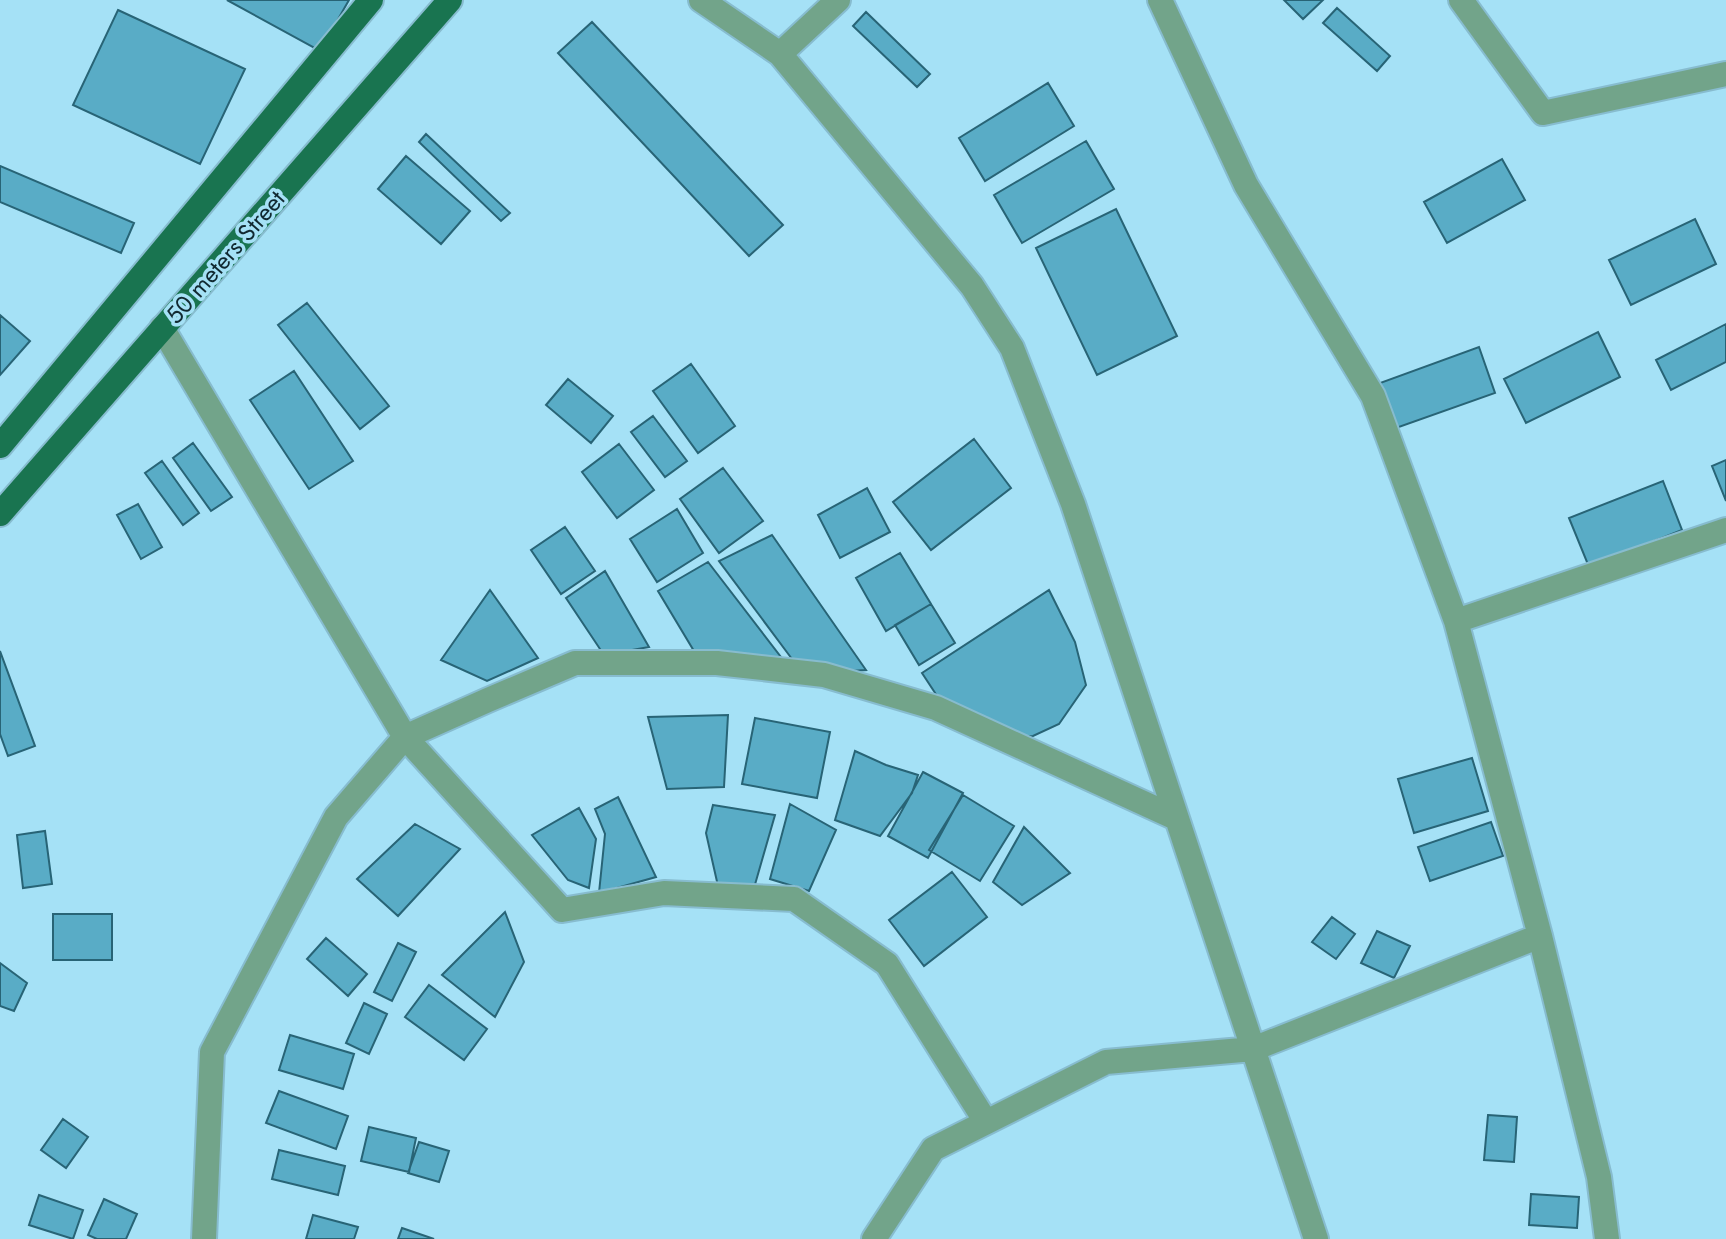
<svg xmlns="http://www.w3.org/2000/svg" width="1726" height="1239" font-family="Jost,sans-serif">
<rect width="100%" height="100%" fill="#a5e1f6"/>
<path fill="#59acc6" stroke="#286476" stroke-width="2" d="M 227,0 L 349,0 L 320,51 Z
M 1284,0 L 1323,0 L 1303,19 Z
M 1337,8 L 1390,56 L 1377,71 L 1323,23 Z
M 118,10 L 245,69 L 200,164 L 73,105 Z
M 866,12 L 930,74 L 917,87 L 853,26 Z
M 592,22 L 783,225 L 749,256 L 558,53 Z
M 1048,83 L 1074,126 L 985,181 L 959,138 Z
M 426,134 L 510,213 L 501,221 L 419,142 Z
M 1086,141 L 1114,189 L 1022,243 L 994,195 Z
M 406,156 L 470,211 L 441,244 L 378,189 Z
M 1502,159 L 1525,200 L 1447,243 L 1424,202 Z
M 0,166 L 134,223 L 121,253 L 0,202 Z
M 1116,209 L 1177,336 L 1097,375 L 1036,248 Z
M 1695,219 L 1716,264 L 1631,305 L 1609,260 Z
M 307,303 L 389,406 L 360,429 L 278,325 Z
M 0,315 L 30,341 L 0,375 Z
M 1726,324 L 1726,362 L 1671,390 L 1656,360 Z
M 1598,332 L 1620,377 L 1526,423 L 1504,379 Z
M 1479,347 L 1495,393 L 1396,428 L 1380,383 Z
M 691,364 L 735,426 L 698,453 L 653,391 Z
M 294,371 L 353,461 L 309,489 L 250,400 Z
M 568,379 L 613,416 L 591,443 L 546,405 Z
M 653,416 L 687,461 L 665,477 L 631,432 Z
M 974,439 L 1011,488 L 931,550 L 893,502 Z
M 193,443 L 232,497 L 211,511 L 173,458 Z
M 619,444 L 654,490 L 617,518 L 582,472 Z
M 1726,460 L 1726,501 L 1712,466 Z
M 162,461 L 199,513 L 183,525 L 145,473 Z
M 723,468 L 763,521 L 719,553 L 680,499 Z
M 1663,481 L 1682,530 L 1589,567 L 1569,518 Z
M 867,488 L 890,532 L 840,558 L 818,515 Z
M 138,504 L 162,547 L 141,559 L 117,515 Z
M 677,509 L 703,553 L 657,582 L 630,539 Z
M 565,527 L 595,571 L 561,594 L 531,550 Z
M 772,535 L 866,670 L 835,672 L 792,659 L 719,561 Z
M 900,553 L 931,604 L 886,631 L 856,578 Z
M 708,562 L 784,661 L 694,651 L 658,591 Z
M 605,571 L 649,647 L 604,655 L 566,598 Z
M 490,590 L 538,658 L 487,681 L 441,660 Z
M 1049,590 L 1075,642 L 1086,685 L 1059,724 L 1033,736 L 1011,737 L 945,708 L 922,673 Z
M 931,604 L 955,643 L 919,665 L 895,625 Z
M 0,651 L 35,746 L 8,756 L 0,734 Z
M 728,715 L 724,787 L 667,789 L 648,717 Z
M 755,718 L 830,732 L 817,798 L 742,784 Z
M 855,751 L 886,765 L 918,775 L 912,793 L 880,836 L 835,820 Z
M 1472,758 L 1488,811 L 1414,833 L 1398,779 Z
M 923,772 L 963,793 L 928,858 L 888,836 Z
M 963,795 L 1014,826 L 980,881 L 929,850 Z
M 618,797 L 656,877 L 599,893 L 605,834 L 595,809 Z
M 790,804 L 836,830 L 809,891 L 770,879 Z
M 713,805 L 775,815 L 754,888 L 718,886 L 706,833 Z
M 579,808 L 596,839 L 589,888 L 568,880 L 532,835 Z
M 1491,822 L 1503,856 L 1430,881 L 1418,847 Z
M 415,824 L 460,849 L 398,916 L 357,879 Z
M 1024,827 L 1070,873 L 1022,905 L 993,882 Z
M 45,831 L 52,884 L 23,888 L 17,835 Z
M 952,872 L 987,917 L 924,966 L 889,920 Z
M 505,912 L 524,962 L 495,1017 L 442,975 Z
M 53,914 L 112,914 L 112,960 L 53,960 Z
M 1332,917 L 1355,934 L 1336,959 L 1312,942 Z
M 1377,931 L 1410,946 L 1394,978 L 1361,963 Z
M 326,938 L 367,974 L 348,996 L 307,959 Z
M 398,943 L 416,952 L 392,1001 L 374,992 Z
M 0,963 L 27,983 L 14,1011 L 0,1006 Z
M 429,985 L 487,1029 L 464,1060 L 405,1017 Z
M 364,1003 L 387,1014 L 369,1054 L 346,1043 Z
M 290,1035 L 354,1054 L 343,1089 L 279,1070 Z
M 279,1091 L 348,1116 L 336,1149 L 266,1123 Z
M 1488,1115 L 1517,1117 L 1514,1162 L 1484,1160 Z
M 63,1119 L 88,1137 L 66,1168 L 41,1150 Z
M 369,1127 L 416,1138 L 409,1172 L 361,1161 Z
M 419,1142 L 449,1151 L 439,1182 L 408,1173 Z
M 279,1150 L 345,1166 L 338,1195 L 272,1179 Z
M 1531,1194 L 1579,1197 L 1577,1228 L 1529,1225 Z
M 39,1195 L 83,1210 L 73,1239 L 29,1225 Z
M 104,1199 L 137,1214 L 126,1239 L 97,1239 L 88,1235 Z
M 313,1215 L 358,1227 L 354,1239 L 306,1239 Z
M 402,1228 L 434,1239 L 398,1239 Z"/>
<g fill="none" stroke-linecap="round" stroke-linejoin="round">
<g stroke="#87bccf" stroke-width="28">
<path id="street" d="M 701,0 L 780,54 L 972,286 L 1012,348 L 1073,504 L 1316,1239
M 1160,0 L 1246,185 L 1373,396 L 1456,621 L 1540,936 L 1599,1177 L 1607,1239
M 1461,0 L 1543,113 L 1726,74
M 780,54 L 838,0
M 162,328 L 405,737 L 562,910 L 664,893 L 794,899 L 887,964 L 986,1122
M 1456,621 L 1726,530
M 204,1239 L 212,1052 L 336,817 L 405,737 L 488,700 L 575,663 L 717,663 L 824,675 L 936,708 L 1176,818
M 874,1239 L 933,1149 L 1106,1062 L 1253,1049 L 1540,936"/>
</g>
<g stroke="#87bccf" stroke-width="28">
<path id="primary" d="M 0,446 L 371,0
M 0,514 L 450,0"/>
</g>
<use href="#street" stroke="#72a48a" stroke-width="24"/>
<use href="#primary" stroke="#197450" stroke-width="24"/>
</g>
<g text-anchor="middle" dominant-baseline="central" stroke-width="7" stroke-linejoin="round" paint-order="stroke">
<g font-size="24" fill="#112931" stroke="#a5e1f6">
<text transform="translate(225 257) rotate(-49)">50 meters Street</text>
</g>
</g>
</svg>
